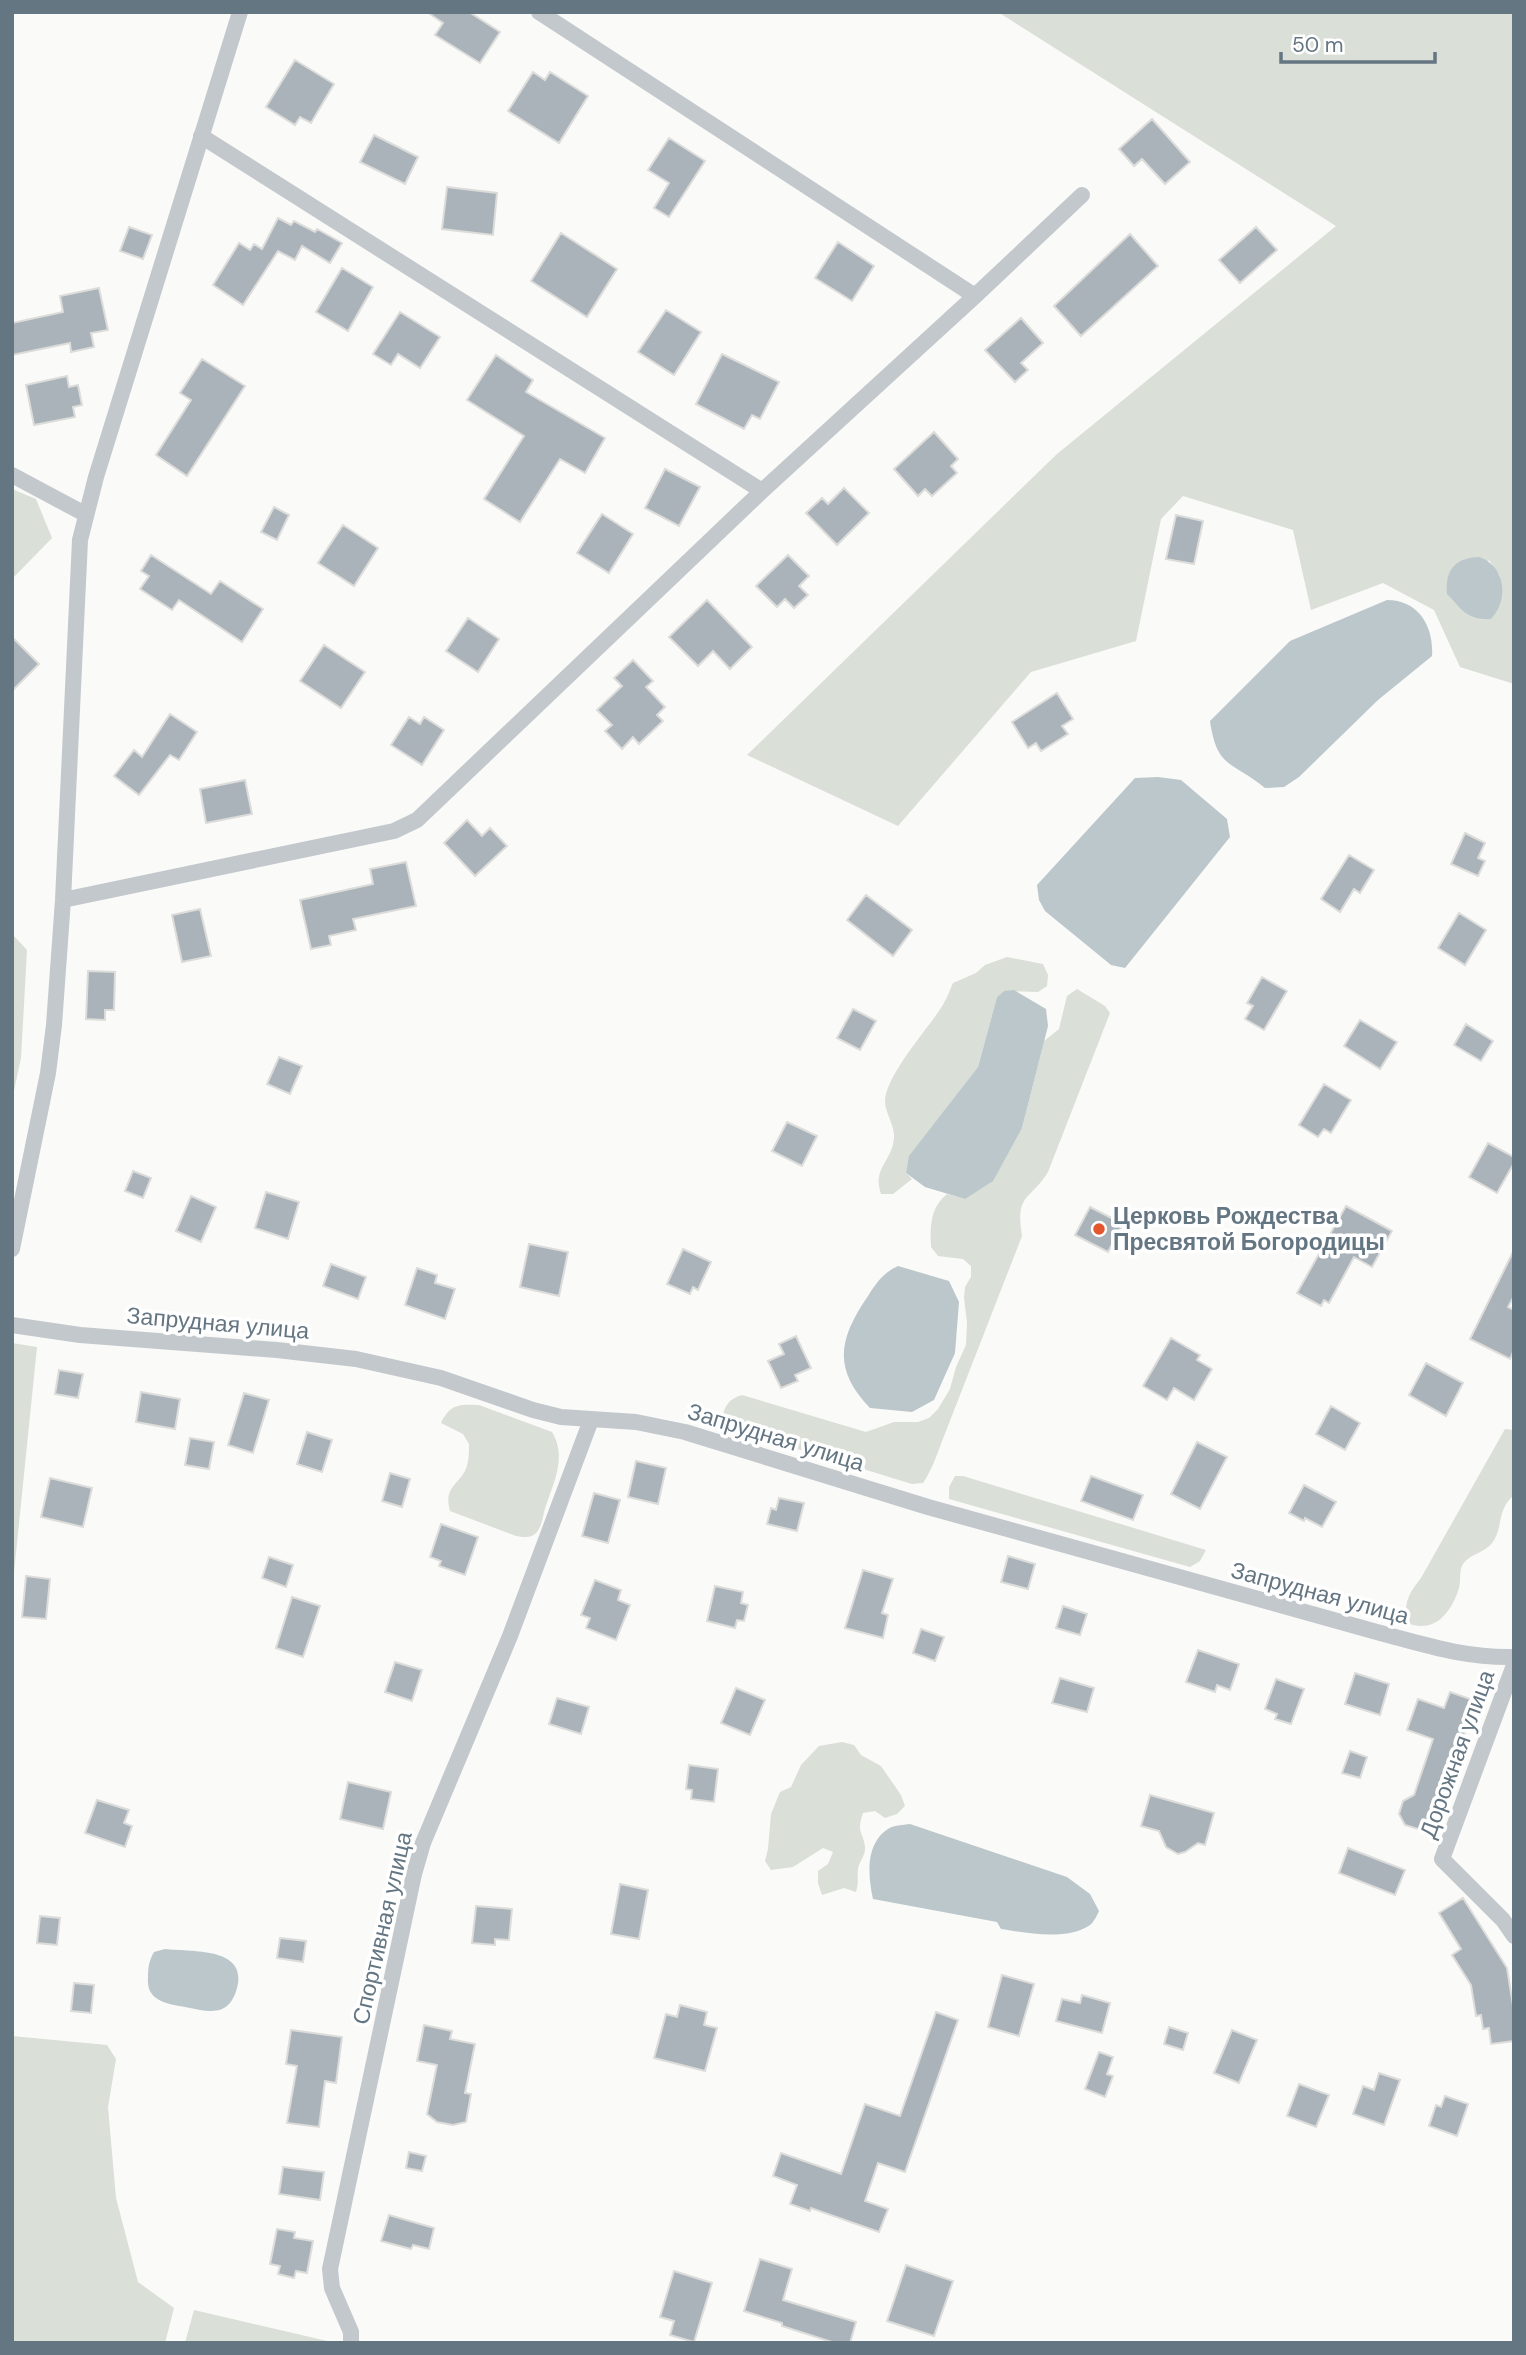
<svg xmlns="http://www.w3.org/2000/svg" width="1526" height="2355" font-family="'DM Sans',sans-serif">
<rect width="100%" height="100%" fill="#fafaf8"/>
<path fill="#dadfd7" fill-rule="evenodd" d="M 998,12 L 1514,12 L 1514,684 L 1460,667 L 1434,610 L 1383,583 L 1311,610 L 1293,530 L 1183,496 L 1161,519 L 1136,641 L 1031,672 L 898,826 L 747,755 L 1057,454 L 1336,226 ZM 1489,560 L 1500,576 L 1491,619 C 1477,620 1470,619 1461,608 Z
M 12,489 L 36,499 L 52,538 L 12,579 Z
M 12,934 L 27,950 L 21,1058 L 12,1100 Z
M 1007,957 L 1043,964 L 1048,975 L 1047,986 L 1038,992 L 1004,991 L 997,997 L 978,1067 L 910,1156 L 906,1173 L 912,1179 L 893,1194 L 881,1194 C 872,1168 892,1162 894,1138 C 895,1125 885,1113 885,1101 C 886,1074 930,1027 944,1003 C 948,996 950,989 953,983 L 976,973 L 985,965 Z
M 1077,989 L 1105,1006 L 1110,1013 L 1048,1172 C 1030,1201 1015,1193 1022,1236 L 946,1431 C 939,1448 933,1469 923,1483 L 912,1484 L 729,1428 L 722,1418 C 725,1405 729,1399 742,1395 L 866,1432 L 894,1422 L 918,1422 L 929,1418 L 938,1409 L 950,1389 L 956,1367 L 966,1345 L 967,1322 L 964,1298 L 965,1287 L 971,1277 L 971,1266 L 963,1259 L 938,1256 L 931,1247 C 930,1226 930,1208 947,1194 L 965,1199 L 1022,1128 L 1044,1041 L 1059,1029 L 1067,996 Z
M 12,1343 L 37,1347 L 12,1592 Z
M 479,1405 L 552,1432 C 568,1458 552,1485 544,1512 C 543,1518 541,1527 537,1532 C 531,1539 523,1537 516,1536 L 450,1511 C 443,1485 460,1486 467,1466 C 469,1459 469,1451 469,1444 L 463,1434 L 441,1423 C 450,1404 459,1404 479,1405 Z
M 1505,1429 L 1514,1430 L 1514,1495 C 1496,1510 1504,1527 1492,1543 C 1485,1553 1468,1554 1462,1566 C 1459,1572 1461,1581 1459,1588 C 1452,1611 1436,1633 1410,1624 C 1401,1606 1409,1593 1421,1578 Z
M 955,1476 L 963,1476 L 1206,1550 L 1200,1561 L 1190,1567 L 949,1499 L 949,1487 Z
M 842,1742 L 854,1745 L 861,1755 L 881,1766 L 901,1795 L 905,1806 L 897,1814 L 885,1818 L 875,1811 L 863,1813 C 856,1834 863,1830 865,1847 C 866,1855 859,1862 858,1869 C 857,1879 859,1882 856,1892 L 844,1888 L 822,1895 L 818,1883 L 818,1871 L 828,1864 L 833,1852 L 823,1848 L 793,1867 L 771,1870 L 765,1861 L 768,1849 L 771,1814 L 780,1792 L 791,1787 L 801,1765 L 819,1746 Z
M 12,2036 L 107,2045 L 116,2059 L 108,2107 L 116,2198 L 138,2282 L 174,2308 L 165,2343 L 12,2343 Z
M 194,2310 L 336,2343 L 185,2343 Z"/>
<path fill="#bbc7cb" d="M 1479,557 C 1506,566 1509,600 1491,619 C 1467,621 1463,610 1447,594 C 1445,570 1455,558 1479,557 Z
M 1387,600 C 1419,600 1434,627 1432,656 L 1378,700 L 1299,777 L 1284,787 L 1265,788 C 1233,761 1217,770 1210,721 L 1290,641 Z
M 1158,777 L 1181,780 L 1227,819 L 1230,837 L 1125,968 L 1111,965 L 1045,911 L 1039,900 L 1037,885 L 1135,778 Z
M 1014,990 L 1046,1009 L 1048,1026 L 1022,1128 L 993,1181 L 965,1199 L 925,1187 L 906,1173 L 909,1156 L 978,1067 L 997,997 L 1004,991 Z
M 898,1266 L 949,1281 L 959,1302 L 955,1353 L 934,1400 L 912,1412 L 870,1408 C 832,1369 839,1338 868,1296 C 877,1282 883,1273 898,1266 Z
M 910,1824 L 1067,1877 L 1090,1894 L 1099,1911 C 1097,1915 1094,1922 1090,1925 C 1067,1941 1027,1933 1001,1929 L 997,1922 L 873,1899 C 868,1876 865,1844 888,1829 C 893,1825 903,1825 910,1824 Z
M 165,1949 C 192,1952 248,1947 237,1988 C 235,1996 230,2006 222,2009 C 212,2013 200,2010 190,2008 C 170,2004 146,2003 148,1978 C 148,1967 149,1961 154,1952 Z"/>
<path fill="#aab3b9" stroke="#dcdcda" stroke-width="2" d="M 427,12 L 469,12 L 500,32 L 480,63 L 435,35 L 443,23 Z
M 295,60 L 334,84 L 311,123 L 300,117 L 295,125 L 266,107 Z
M 533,72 L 545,80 L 550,72 L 588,96 L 559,143 L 508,111 Z
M 1152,119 L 1190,162 L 1165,184 L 1142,159 L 1134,166 L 1119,149 Z
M 374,135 L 418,157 L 405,184 L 360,162 Z
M 669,138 L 705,161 L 669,217 L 654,208 L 669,183 L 648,170 Z
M 447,187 L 497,193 L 493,235 L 442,229 Z
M 278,218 L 291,225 L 294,221 L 315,232 L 317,229 L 342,243 L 330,263 L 302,246 L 295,260 L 278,251 L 243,305 L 213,285 L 239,243 L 250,250 L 254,244 L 262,249 Z
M 129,227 L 152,235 L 143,259 L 120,251 Z
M 1256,227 L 1277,250 L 1240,283 L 1219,260 Z
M 561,233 L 617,269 L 587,317 L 531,281 Z
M 1130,234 L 1158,266 L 1081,336 L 1054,306 Z
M 838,242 L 874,266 L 852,301 L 815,278 Z
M 342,268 L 373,287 L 348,331 L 316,312 Z
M 99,288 L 108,330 L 91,333 L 94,347 L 71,352 L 70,343 L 12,355 L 12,323 L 63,312 L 60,296 Z
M 666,310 L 701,332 L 674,375 L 638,352 Z
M 400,312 L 440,337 L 420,368 L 398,354 L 391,365 L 373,354 Z
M 1021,318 L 1043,343 L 1021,363 L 1028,370 L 1015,382 L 985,350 Z
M 722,354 L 779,382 L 760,419 L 752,415 L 744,429 L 696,404 Z
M 496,355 L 533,380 L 526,392 L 605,438 L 585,473 L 560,459 L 520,522 L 484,499 L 524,436 L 467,400 Z
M 202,359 L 245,386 L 187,476 L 156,455 L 191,400 L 180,393 Z
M 67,376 L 69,387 L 78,385 L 82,405 L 73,407 L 75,417 L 34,425 L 26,385 Z
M 934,432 L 958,459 L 951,466 L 957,473 L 932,496 L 925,489 L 918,496 L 894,469 Z
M 665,469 L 700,487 L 679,526 L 645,508 Z
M 844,488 L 869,513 L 837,545 L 806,513 L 822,498 L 828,504 Z
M 274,507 L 289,515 L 277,540 L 261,532 Z
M 602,514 L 633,534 L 609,573 L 577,553 Z
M 1176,515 L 1203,521 L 1194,564 L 1166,559 Z
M 343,525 L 378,548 L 354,586 L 318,563 Z
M 151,555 L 211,594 L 220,581 L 263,609 L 242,642 L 179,600 L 172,610 L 140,589 L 149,576 L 141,571 Z
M 788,555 L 809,576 L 799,586 L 808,595 L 794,608 L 785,599 L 777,607 L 756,586 Z
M 707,600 L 752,647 L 730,669 L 713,651 L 698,666 L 669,637 Z
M 468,618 L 499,639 L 478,672 L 446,651 Z
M 12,637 L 39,664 L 12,691 Z
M 324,645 L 365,672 L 341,708 L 300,681 Z
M 633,660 L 653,681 L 646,687 L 665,707 L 657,715 L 663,721 L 639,744 L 633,737 L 622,749 L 605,731 L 612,725 L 597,710 L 622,686 L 614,678 Z
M 1057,693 L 1073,719 L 1062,726 L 1068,734 L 1041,751 L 1036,743 L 1028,748 L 1012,722 Z
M 170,714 L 197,732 L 179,760 L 170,755 L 139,795 L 114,776 L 134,750 L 142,757 Z
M 409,717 L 420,724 L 424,717 L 444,730 L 422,765 L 391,745 Z
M 245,780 L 252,814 L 206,823 L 200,789 Z
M 467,820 L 482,836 L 490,828 L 507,846 L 475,876 L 444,843 Z
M 1465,833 L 1485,843 L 1478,858 L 1485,861 L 1478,876 L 1451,864 Z
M 1349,855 L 1374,870 L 1360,893 L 1354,889 L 1340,912 L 1321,899 Z
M 406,862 L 416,906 L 353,919 L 356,930 L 329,936 L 331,945 L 311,949 L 300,900 L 373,884 L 370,869 Z
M 866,895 L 912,930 L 893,956 L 847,920 Z
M 200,909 L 211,956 L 182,962 L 172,915 Z
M 1459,913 L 1486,930 L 1465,965 L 1438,948 Z
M 88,971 L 115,972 L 114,1010 L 105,1010 L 105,1020 L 86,1019 Z
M 1262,977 L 1287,991 L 1264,1030 L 1245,1019 L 1253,1006 L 1247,1003 Z
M 853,1009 L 876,1021 L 860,1050 L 837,1038 Z
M 1360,1020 L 1397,1042 L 1380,1069 L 1344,1046 Z
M 1466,1024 L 1493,1041 L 1481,1061 L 1454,1045 Z
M 279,1057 L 302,1066 L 290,1094 L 267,1084 Z
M 1324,1084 L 1351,1100 L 1331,1133 L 1324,1129 L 1318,1137 L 1299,1125 Z
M 787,1122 L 817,1136 L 802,1166 L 772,1151 Z
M 1488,1143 L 1514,1157 L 1514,1163 L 1497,1193 L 1469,1177 Z
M 133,1171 L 151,1178 L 143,1198 L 125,1191 Z
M 266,1192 L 299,1202 L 288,1239 L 255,1228 Z
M 191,1196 L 216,1207 L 201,1242 L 176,1231 Z
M 1346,1206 L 1392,1231 L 1372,1267 L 1354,1257 L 1329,1303 L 1324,1300 L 1321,1306 L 1297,1293 Z
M 1090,1207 L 1123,1224 L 1108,1252 L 1075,1235 Z
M 529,1244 L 568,1252 L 559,1296 L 520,1287 Z
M 683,1249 L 711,1262 L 698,1290 L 693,1287 L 690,1294 L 667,1284 Z
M 1514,1250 L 1514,1296 L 1508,1307 L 1514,1310 L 1514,1350 L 1510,1359 L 1470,1339 Z
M 331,1264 L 366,1277 L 358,1299 L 323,1286 Z
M 417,1268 L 437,1275 L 435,1283 L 455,1289 L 445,1319 L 405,1305 Z
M 796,1336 L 811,1368 L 795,1375 L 798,1381 L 781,1388 L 768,1361 L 784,1354 L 779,1344 Z
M 1171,1338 L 1200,1355 L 1197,1360 L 1212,1369 L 1194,1400 L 1174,1388 L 1167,1400 L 1143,1386 Z
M 1426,1363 L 1463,1383 L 1446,1416 L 1409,1395 Z
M 59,1370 L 83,1374 L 78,1398 L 55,1394 Z
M 141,1392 L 180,1399 L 175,1429 L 136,1422 Z
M 244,1393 L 269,1400 L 253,1453 L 228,1445 Z
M 1331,1406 L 1360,1423 L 1345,1450 L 1316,1434 Z
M 307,1432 L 332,1440 L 322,1472 L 297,1464 Z
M 190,1438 L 214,1442 L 209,1469 L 185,1465 Z
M 1197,1442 L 1227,1457 L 1200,1509 L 1171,1494 Z
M 636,1461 L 666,1468 L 658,1504 L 628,1497 Z
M 390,1473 L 410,1479 L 402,1507 L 382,1501 Z
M 1091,1476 L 1143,1495 L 1133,1520 L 1081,1501 Z
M 50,1478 L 92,1488 L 83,1527 L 41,1517 Z
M 1304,1485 L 1336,1502 L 1322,1527 L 1305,1518 L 1304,1521 L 1289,1513 Z
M 594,1493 L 620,1500 L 608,1543 L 582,1536 Z
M 779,1498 L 804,1503 L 797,1531 L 767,1524 L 771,1508 L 776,1510 Z
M 441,1524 L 478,1537 L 465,1575 L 439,1566 L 441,1561 L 430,1557 Z
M 1008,1556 L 1035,1564 L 1028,1589 L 1001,1582 Z
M 269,1557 L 293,1565 L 286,1587 L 262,1578 Z
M 863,1570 L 893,1579 L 882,1613 L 888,1615 L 883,1638 L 845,1628 Z
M 26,1576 L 50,1579 L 46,1619 L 22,1617 Z
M 595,1580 L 621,1590 L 618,1600 L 630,1605 L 616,1640 L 586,1628 L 590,1618 L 581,1615 Z
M 715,1586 L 743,1592 L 741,1603 L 748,1605 L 744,1621 L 737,1620 L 735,1628 L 707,1621 Z
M 292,1597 L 320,1606 L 303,1657 L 276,1648 Z
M 1063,1606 L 1087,1614 L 1080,1635 L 1056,1628 Z
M 921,1629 L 944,1637 L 935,1661 L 913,1653 Z
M 1198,1650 L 1239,1664 L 1230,1690 L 1217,1685 L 1215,1692 L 1186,1682 Z
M 395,1662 L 422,1670 L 412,1701 L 385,1692 Z
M 1355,1673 L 1389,1684 L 1380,1715 L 1345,1704 Z
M 1060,1678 L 1094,1688 L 1087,1712 L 1052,1703 Z
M 1276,1679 L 1304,1689 L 1291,1724 L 1275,1719 L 1277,1714 L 1265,1709 Z
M 736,1688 L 765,1700 L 750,1735 L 721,1723 Z
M 1450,1692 L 1476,1701 L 1451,1773 L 1448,1771 L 1430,1824 L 1418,1829 L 1405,1825 L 1399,1814 L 1403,1801 L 1414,1795 L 1433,1739 L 1407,1730 L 1418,1699 L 1444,1708 Z
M 557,1698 L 589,1707 L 581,1734 L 549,1724 Z
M 1350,1751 L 1367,1757 L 1360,1778 L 1342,1773 Z
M 689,1765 L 718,1769 L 714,1802 L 691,1799 L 692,1790 L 686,1789 Z
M 348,1782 L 391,1792 L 383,1829 L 340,1819 Z
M 1150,1795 L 1214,1813 L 1205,1845 L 1198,1843 L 1185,1852 L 1178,1854 L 1166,1847 L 1159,1831 L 1141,1826 Z
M 97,1800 L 129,1810 L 124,1823 L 132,1826 L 125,1847 L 85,1833 Z
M 1348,1848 L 1405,1870 L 1395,1895 L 1339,1873 Z
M 620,1884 L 648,1890 L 639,1939 L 611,1934 Z
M 1463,1898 L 1507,1968 L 1514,2012 L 1514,2041 L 1491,2044 L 1489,2028 L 1483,2029 L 1481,2015 L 1476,2016 L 1471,1985 L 1452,1955 L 1461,1949 L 1439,1913 Z
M 476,1906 L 512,1909 L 509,1940 L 495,1939 L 495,1945 L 472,1943 Z
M 40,1916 L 60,1918 L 57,1945 L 37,1943 Z
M 280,1938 L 306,1941 L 303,1962 L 277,1958 Z
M 1002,1975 L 1034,1984 L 1019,2036 L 988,2027 Z
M 74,1983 L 94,1985 L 91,2013 L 71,2011 Z
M 1082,1995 L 1110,2003 L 1102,2033 L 1056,2021 L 1062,1999 L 1080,2003 Z
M 680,2005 L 707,2012 L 704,2025 L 717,2028 L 705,2071 L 654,2058 L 666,2014 L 677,2017 Z
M 936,2012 L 958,2020 L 905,2172 L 878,2163 L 865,2201 L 888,2209 L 879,2232 L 811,2208 L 810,2211 L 790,2204 L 797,2185 L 773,2176 L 781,2153 L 841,2174 L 865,2104 L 900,2116 Z
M 424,2025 L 452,2031 L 450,2039 L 475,2044 L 465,2093 L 471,2094 L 466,2122 L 453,2125 L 437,2122 L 427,2114 L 437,2065 L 417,2061 Z
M 1169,2027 L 1188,2033 L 1183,2050 L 1164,2044 Z
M 291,2030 L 342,2037 L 336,2083 L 325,2081 L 319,2127 L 287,2123 L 297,2066 L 286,2064 Z
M 1232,2030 L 1257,2040 L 1239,2083 L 1214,2073 Z
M 1099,2052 L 1113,2057 L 1107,2074 L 1113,2076 L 1105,2097 L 1085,2089 Z
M 1379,2073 L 1400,2080 L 1384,2125 L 1353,2114 L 1363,2086 L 1374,2090 Z
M 1299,2084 L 1329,2095 L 1316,2127 L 1287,2116 Z
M 1445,2096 L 1468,2104 L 1457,2136 L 1429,2126 L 1436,2105 L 1441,2107 Z
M 409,2152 L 426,2156 L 422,2171 L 406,2168 Z
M 283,2167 L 324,2172 L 320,2200 L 279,2194 Z
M 389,2215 L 434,2228 L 429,2249 L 413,2245 L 411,2249 L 381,2241 Z
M 277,2229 L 295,2232 L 294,2238 L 313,2241 L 307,2273 L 296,2271 L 294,2278 L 278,2274 L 280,2266 L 270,2264 Z
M 760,2259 L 792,2269 L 783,2300 L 856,2322 L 850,2343 L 835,2343 L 782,2326 L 782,2323 L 744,2311 Z
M 906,2265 L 953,2281 L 934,2336 L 887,2321 Z
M 674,2271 L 712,2283 L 694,2342 L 670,2335 L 674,2321 L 660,2317 Z"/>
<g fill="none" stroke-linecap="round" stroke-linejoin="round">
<path stroke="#c3c8cc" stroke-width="16" d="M 539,12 L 975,296
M 201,136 L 762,491
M 12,475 L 85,514
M 63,900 L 394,831 L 417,820 L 762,491 L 975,296 L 1082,195
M 12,1249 L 48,1073 L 54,1025 L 63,900 L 80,540 L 96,477 L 240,12
M 12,1325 L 80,1335 L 277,1350 L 356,1359 L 441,1378 L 533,1410 L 561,1417 L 636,1422 L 685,1432 L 928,1507 L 1384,1634 C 1429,1646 1466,1658 1514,1657
M 1514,1665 L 1442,1859 L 1503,1920 L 1514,1936
M 351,2343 L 351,2332 L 332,2288 L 330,2269 L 414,1874 L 423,1843 L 510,1636 L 591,1420"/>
</g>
<circle fill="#e4572e" stroke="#fff" stroke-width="2.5" cx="1099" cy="1229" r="7"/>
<g text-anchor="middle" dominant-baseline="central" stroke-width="7" stroke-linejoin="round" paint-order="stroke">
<g font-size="23" font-weight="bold" fill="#657683" stroke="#fff" text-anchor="start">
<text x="1113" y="1216">Церковь Рождества<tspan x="1113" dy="26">Пресвятой Богородицы</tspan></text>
</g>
<g font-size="23" fill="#657683" stroke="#fff">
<text transform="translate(218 1323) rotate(5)">Запрудная улица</text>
<text transform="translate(776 1437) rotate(17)">Запрудная улица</text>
<text transform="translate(1320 1593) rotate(15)">Запрудная улица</text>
<text transform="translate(1457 1754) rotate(-70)">Дорожная улица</text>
<text transform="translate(382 1928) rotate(-77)">Спортивная улица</text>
</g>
</g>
<rect width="1526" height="2355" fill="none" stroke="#657683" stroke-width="28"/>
<path d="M1281 52v10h154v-10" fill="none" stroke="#657683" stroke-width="3.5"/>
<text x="1292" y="52" font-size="21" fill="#657683" stroke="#ffffff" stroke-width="5" paint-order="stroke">50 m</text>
</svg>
